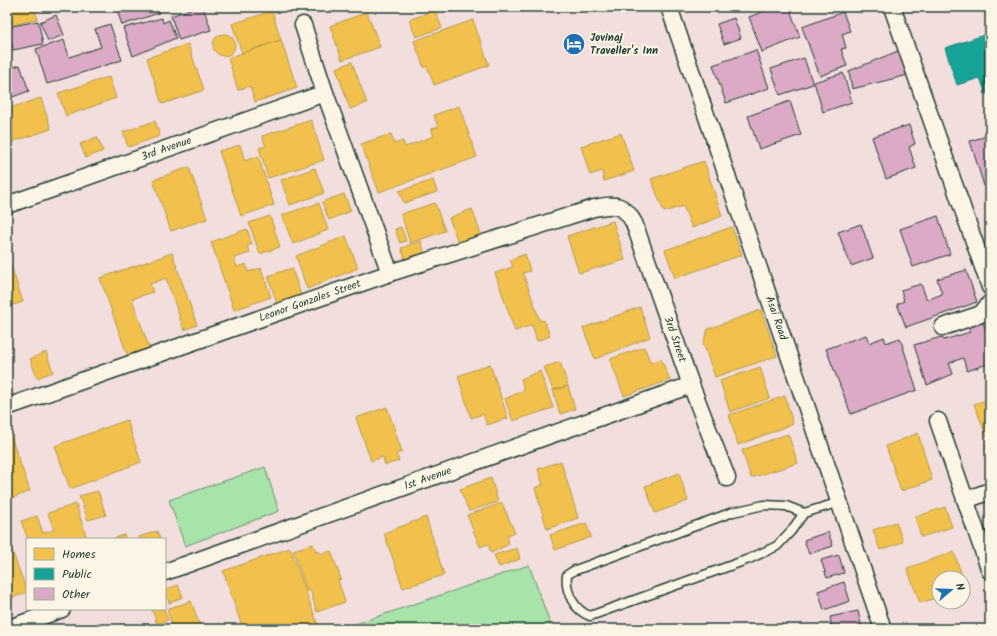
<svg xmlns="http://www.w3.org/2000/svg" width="997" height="636" font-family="Kalam,sans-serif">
<rect width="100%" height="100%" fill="#f2dedc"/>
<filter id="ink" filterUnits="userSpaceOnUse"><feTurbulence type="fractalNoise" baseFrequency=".025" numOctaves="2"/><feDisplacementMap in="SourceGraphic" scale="8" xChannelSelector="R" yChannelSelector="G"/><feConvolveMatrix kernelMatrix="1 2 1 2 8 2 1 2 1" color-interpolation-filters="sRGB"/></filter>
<g filter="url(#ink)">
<path fill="#a8e4a9" stroke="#64906e" d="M 265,467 L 279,511 L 185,546 L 169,500 Z
M 529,565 L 552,629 L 341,629 Z"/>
<path fill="#f2c14e" stroke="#b39946" d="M 9,7 L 35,7 L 37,19 L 13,25 Z
M 270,7 L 284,7 L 272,11 Z
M 435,10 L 442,28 L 416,37 L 409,20 Z
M 272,11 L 281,40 L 242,53 L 232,24 Z
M 367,12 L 380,47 L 342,60 L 330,26 Z
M 473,20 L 489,65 L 434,85 L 427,66 L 424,68 L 414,41 Z
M213 45a11 11 0 1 1 22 0a11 11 0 1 1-22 0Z
M 281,40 L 297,88 L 255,102 L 250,86 L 238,90 L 228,58 Z
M 188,44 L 204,90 L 162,104 L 147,58 Z
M 352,62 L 367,103 L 350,109 L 336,68 Z
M 109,77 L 116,98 L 66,116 L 58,93 Z
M 41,98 L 51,129 L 12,142 L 7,126 L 7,109 Z
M 459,106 L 477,157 L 379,192 L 361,144 L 391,134 L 394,144 L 403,141 L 405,147 L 434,136 L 431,129 L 438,127 L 434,115 Z
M 311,120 L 324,160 L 268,178 L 259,148 L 266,146 L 262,136 Z
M 155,121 L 160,136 L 128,147 L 123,132 Z
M 621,133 L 634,171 L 604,181 L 602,171 L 590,175 L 581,146 Z
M 97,137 L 103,151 L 86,158 L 80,144 Z
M 240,145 L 245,161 L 258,156 L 274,205 L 241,216 L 219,151 Z
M 704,161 L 722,216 L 692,228 L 683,206 L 664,212 L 651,179 Z
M 189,167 L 207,219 L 171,231 L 153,180 Z
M 315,168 L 324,193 L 290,205 L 281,180 Z
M 433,180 L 437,192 L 404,203 L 399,191 Z
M 344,194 L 351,211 L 329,220 L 322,202 Z
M 319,203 L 328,230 L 293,244 L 282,215 Z
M 435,203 L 445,231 L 410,243 L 401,214 Z
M 472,209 L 482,237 L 459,245 L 449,218 Z
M 270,216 L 280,247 L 260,254 L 249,223 Z
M 613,221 L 625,260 L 579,273 L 567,236 Z
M 401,227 L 406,241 L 400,243 L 395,229 Z
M 732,227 L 742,255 L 675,278 L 665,250 Z
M 247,229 L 252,244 L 247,246 L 250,253 L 234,258 L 237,267 L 246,264 L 248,272 L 261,268 L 271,297 L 234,310 L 211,242 Z
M 346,236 L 358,268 L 307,289 L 296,256 Z
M 421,241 L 426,258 L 407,264 L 401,248 Z
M 172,253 L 197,325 L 184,330 L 166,278 L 150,284 L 153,292 L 132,299 L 150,350 L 128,357 L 100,278 Z
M 7,254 L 23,302 L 7,307 Z
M 525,254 L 530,271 L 523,273 L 540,321 L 544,320 L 550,336 L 537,341 L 532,325 L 515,331 L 495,273 L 513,267 L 510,260 Z
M 292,268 L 302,299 L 278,307 L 268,276 Z
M 640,307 L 650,337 L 595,359 L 583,328 Z
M 761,310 L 777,356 L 715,377 L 703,343 L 708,329 Z
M 644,347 L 651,363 L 661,359 L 670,380 L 624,396 L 610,359 Z
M 46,352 L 53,372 L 37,378 L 30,359 Z
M 560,362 L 568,386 L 553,390 L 544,367 Z
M 490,364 L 508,418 L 487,425 L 483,414 L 471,418 L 458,376 Z
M 760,367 L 770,398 L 730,412 L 720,381 Z
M 540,371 L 553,408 L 513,421 L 505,399 L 524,390 L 521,379 Z
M 7,376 L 13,394 L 7,396 Z
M 568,386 L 575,409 L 560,414 L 553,390 Z
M 785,396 L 793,424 L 738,445 L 729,415 Z
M 989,399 L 990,436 L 987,437 L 974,404 Z
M 387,407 L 402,452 L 396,454 L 399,461 L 385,465 L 383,457 L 371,461 L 356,418 Z
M 127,420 L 141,462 L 70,489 L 55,446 Z
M 918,433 L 932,480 L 901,491 L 886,446 Z
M 10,434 L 30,491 L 7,500 L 7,435 Z
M 788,434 L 798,463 L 751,478 L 742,450 Z
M 990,443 L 990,458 L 985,445 Z
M 561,461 L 578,518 L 547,529 L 535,488 L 543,485 L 538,469 Z
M 679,473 L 688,501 L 655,513 L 645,486 Z
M 491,478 L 498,502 L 469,511 L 460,489 Z
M 98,491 L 106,515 L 88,520 L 79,496 Z
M 502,503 L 515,533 L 507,535 L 509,544 L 491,553 L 488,544 L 480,547 L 467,515 Z
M 76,504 L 87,539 L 28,539 L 21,521 L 37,516 L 43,533 L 54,530 L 48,513 Z
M 945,507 L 952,527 L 921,537 L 915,517 Z
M 426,517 L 444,575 L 403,588 L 384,533 Z
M 896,522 L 903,542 L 880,550 L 873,530 Z
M 586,523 L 591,537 L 555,550 L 550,535 Z
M 157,531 L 160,539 L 139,539 L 139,537 Z
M 124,535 L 126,539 L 112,539 Z
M 7,537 L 27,592 L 7,600 Z
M 313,544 L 316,552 L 319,551 L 320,554 L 331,551 L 341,579 L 338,580 L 345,602 L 317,612 L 310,590 L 307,591 L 293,550 Z
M 290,548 L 319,628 L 243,629 L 223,571 Z
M 517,548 L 520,559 L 499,567 L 494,555 Z
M 954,552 L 966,587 L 963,588 L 963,578 L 939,578 L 939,597 L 920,603 L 907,568 Z
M 178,585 L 183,597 L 169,603 L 165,590 Z
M 191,601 L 201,629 L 173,629 L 167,609 Z
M 152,609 L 164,609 L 168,620 L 157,624 Z"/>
<path fill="#17a398" stroke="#19847a" d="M 990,33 L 990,93 L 986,94 L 980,78 L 957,85 L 945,48 Z"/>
<path fill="#dcaac6" stroke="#1f3d34" d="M 116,7 L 158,7 L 159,13 L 122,25 Z
M 196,7 L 203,7 L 211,30 L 179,40 L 171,16 Z
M 775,7 L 789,7 L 800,37 L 762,52 L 749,17 Z
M 843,12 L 850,31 L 842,34 L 846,48 L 841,49 L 847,66 L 820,76 L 802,27 Z
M 56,15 L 64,35 L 48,41 L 40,22 Z
M 162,18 L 163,23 L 169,20 L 176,38 L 133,56 L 123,28 Z
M 734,18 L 741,38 L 724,44 L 717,24 Z
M 38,21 L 43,44 L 13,50 L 8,27 Z
M 110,24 L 122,60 L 47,84 L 36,49 L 64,40 L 69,57 L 101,47 L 95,29 Z
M 756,50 L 769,88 L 726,103 L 713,65 Z
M 898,51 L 908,75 L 852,89 L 849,71 Z
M 804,58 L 813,84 L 780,95 L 771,69 Z
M 20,65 L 29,91 L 7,99 L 7,69 Z
M 843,73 L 852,102 L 823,112 L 814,82 Z
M 790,101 L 801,135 L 759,149 L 748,116 Z
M 909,125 L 915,144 L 909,147 L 916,168 L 886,179 L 872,137 Z
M 990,135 L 990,184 L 984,186 L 970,141 Z
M 938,216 L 950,254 L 913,267 L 900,229 Z
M 861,224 L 873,258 L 851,266 L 838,232 Z
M 966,270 L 977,302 L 906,327 L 897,304 L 904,301 L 901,290 L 921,284 L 927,300 L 942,294 L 937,279 Z
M 983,322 L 990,343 L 990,363 L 967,371 L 963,358 L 949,363 L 953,374 L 927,385 L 914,345 L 941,337 L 944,340 L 970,332 L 968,327 Z
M 866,335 L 869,343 L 884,337 L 886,343 L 900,338 L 917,390 L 851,414 L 826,349 Z
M 828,532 L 833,546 L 809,554 L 804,540 Z
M 839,555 L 844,573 L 827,578 L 821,560 Z
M 844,582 L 850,601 L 824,610 L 818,591 Z
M 858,611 L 862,629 L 832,629 L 830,617 Z"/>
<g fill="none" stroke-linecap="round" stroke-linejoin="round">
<g stroke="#1f3d34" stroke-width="11">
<path id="lane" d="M 804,513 L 791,531 L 777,546 L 749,559 L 590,616 C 574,610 565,592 567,575 L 573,571 L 733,512 L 764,505 L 786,506 L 804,513 L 840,502"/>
</g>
<g stroke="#1f3d34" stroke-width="19">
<g id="street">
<path id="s1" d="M 669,7 L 883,629"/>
<path d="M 892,7 L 990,287"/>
<path d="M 303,25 L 325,93 L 390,273"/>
<path id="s2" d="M 7,205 L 325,93"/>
<path d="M 943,327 L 981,314 L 990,303"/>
<path id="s3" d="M 7,407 L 390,273 L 594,208 C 616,204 623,203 634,223 L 691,385 L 727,478"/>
<path d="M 938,421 L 990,571"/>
<path d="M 966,500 L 990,491"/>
<path id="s4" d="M 165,572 L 691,385"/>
<path d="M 7,629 L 62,609"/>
</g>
</g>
<use href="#lane" stroke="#fcf5e5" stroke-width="8"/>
<use href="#street" stroke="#fcf5e5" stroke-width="16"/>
</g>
</g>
<defs>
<g id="hotel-disc" transform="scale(1.15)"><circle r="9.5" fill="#1f6fb2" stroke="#fcf5e5"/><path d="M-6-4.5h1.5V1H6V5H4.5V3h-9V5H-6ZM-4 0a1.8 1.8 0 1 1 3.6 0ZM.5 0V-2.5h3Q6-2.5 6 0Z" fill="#fff"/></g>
</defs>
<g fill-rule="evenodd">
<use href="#hotel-disc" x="574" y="44"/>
</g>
<g text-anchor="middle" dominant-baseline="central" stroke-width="4" stroke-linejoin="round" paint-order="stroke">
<g font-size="11" font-weight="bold" fill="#1f3d34" stroke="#fcf5e5" text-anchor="start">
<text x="590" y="38">Jovinaj<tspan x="590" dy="13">Traveller's Inn</tspan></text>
</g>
<g font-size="11" fill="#1f3d34" stroke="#fcf5e5">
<text stroke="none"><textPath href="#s2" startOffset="169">3rd Avenue</textPath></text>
<text stroke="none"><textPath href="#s3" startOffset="321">Leonor Gonzales Street</textPath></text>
<text stroke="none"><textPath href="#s1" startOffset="329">Asai Road</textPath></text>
<text stroke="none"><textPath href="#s3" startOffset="791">3rd Street</textPath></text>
<text stroke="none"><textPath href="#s4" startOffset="279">1st Avenue</textPath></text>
</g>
</g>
<rect width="997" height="636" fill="none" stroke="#fcf5e5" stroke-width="24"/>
<rect x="12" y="12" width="973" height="612" fill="none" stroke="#1f3d34" stroke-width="1.5" filter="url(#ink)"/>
<rect x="26" y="538" width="140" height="72" fill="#fcf5e5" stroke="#a4ab9e"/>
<rect x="34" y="548" width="20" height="12" fill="#f2c14e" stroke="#a4ab9e"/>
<text x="62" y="558" font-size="12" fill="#1f3d34">Homes</text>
<rect x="34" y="568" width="20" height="12" fill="#17a398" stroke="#a4ab9e"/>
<text x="62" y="578" font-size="12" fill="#1f3d34">Public</text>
<rect x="34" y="588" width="20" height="12" fill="#dcaac6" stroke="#a4ab9e"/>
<text x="62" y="598" font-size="12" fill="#1f3d34">Other</text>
<g transform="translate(951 590) rotate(71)"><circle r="19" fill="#fcf5e5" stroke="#a4ab9e"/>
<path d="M0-3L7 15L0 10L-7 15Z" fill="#1f6fb2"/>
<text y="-6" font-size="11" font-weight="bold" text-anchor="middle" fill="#1f3d34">N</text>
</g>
</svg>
